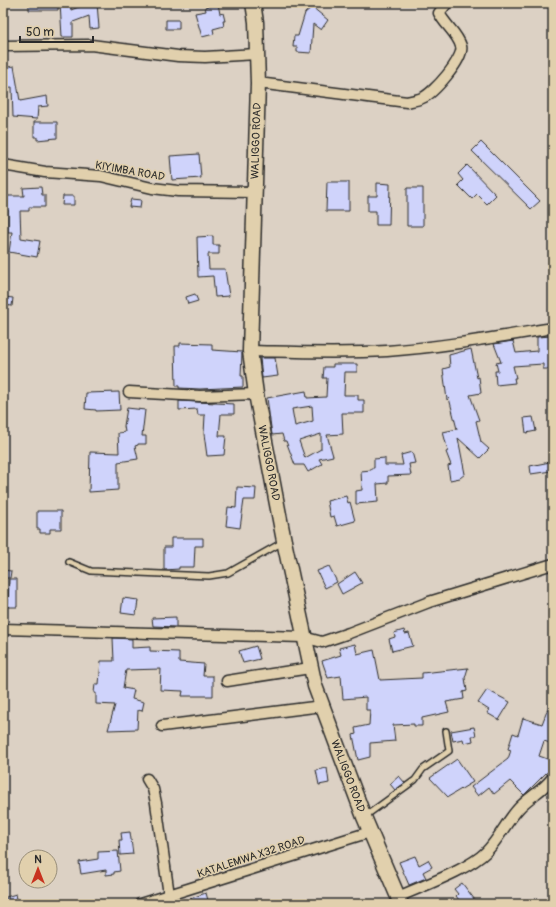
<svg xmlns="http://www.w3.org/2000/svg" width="556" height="907" font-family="Pangolin,sans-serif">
<rect width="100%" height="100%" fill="#dcd1c4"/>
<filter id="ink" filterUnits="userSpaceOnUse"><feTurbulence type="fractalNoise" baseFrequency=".025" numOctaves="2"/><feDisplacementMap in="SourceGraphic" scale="8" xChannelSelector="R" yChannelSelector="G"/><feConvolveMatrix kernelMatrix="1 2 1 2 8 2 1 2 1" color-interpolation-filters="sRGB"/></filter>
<g filter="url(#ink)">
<path fill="#cfd3fb" stroke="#2b2b2b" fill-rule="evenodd" d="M 29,3 L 58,3 L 58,10 L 29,10 Z
M 60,3 L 71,3 L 71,10 L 89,3 L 97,3 L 99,28 L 90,29 L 89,16 L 73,22 L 73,37 L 62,37 Z
M 218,4 L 220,14 L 223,13 L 225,21 L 223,21 L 224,26 L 213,29 L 214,34 L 202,37 L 195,13 L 206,11 L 205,7 Z
M 312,7 L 328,20 L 321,30 L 313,24 L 311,53 L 297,52 L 297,47 L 293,47 L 294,36 L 298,36 L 305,13 Z
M 166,20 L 179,20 L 179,29 L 166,29 Z
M 14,66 L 20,101 L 47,96 L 48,106 L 38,107 L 37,119 L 13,117 L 12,87 L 3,88 L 3,68 Z
M 34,122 L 57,122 L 57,138 L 37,140 L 37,137 L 34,137 Z
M 481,142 L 540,201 L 531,209 L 472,151 Z
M 199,154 L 201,178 L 172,180 L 170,156 Z
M 467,165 L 496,195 L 487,204 L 477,194 L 472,199 L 458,185 L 463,180 L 458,174 Z
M 327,182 L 349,182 L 349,211 L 326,211 Z
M 377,183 L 390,184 L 389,225 L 376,225 L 376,211 L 368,211 L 368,196 L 377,196 Z
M 41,187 L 42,195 L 45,195 L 45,207 L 29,207 L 29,211 L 20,211 L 21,238 L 40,241 L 37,257 L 9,252 L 12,232 L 8,232 L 8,210 L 3,211 L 3,196 L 24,196 L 23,188 Z
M 407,188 L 423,188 L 423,226 L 407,226 Z
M 63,196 L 74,196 L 74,205 L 62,205 Z
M 131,199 L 141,200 L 140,208 L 129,207 Z
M 213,236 L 213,245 L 219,245 L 219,254 L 208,254 L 209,269 L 225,269 L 229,296 L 215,297 L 213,276 L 198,277 L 197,237 Z
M 195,294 L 198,301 L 188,304 L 186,297 Z
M 5,297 L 13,298 L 12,306 L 4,305 Z
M 553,336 L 553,369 L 543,369 L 543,364 L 513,366 L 516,378 L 514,378 L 515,383 L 496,385 L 495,371 L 498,371 L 496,363 L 501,362 L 494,344 L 513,341 L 516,353 L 537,351 L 537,337 Z
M 180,343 L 212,344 L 212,350 L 242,352 L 241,376 L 243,376 L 243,387 L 200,389 L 179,388 L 179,386 L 176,386 L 175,346 L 180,346 Z
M 471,349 L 477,378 L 479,377 L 481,393 L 470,395 L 479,420 L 476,421 L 481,442 L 489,449 L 480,458 L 458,438 L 465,474 L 460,478 L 450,480 L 448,466 L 451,465 L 446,452 L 448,451 L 443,432 L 457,429 L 449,398 L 447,400 L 443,369 L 450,367 L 449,355 Z
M 260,358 L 275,358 L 278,376 L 262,378 Z
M 333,364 L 357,364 L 357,372 L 345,372 L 344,395 L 358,395 L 358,400 L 364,400 L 364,413 L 342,413 L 343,434 L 327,435 L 333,456 L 319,459 L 322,464 L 308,472 L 304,465 L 295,465 L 286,441 L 284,441 L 282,434 L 272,435 L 267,398 L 306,391 L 307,398 L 326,397 L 327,378 L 323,378 L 324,367 L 333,367 ZM 312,406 L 313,421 L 295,426 L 292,409 ZM 321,434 L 321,449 L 305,458 L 299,441 Z
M 119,392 L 120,410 L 96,411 L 96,410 L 85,409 L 86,393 Z
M 179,401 L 234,404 L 234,414 L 221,414 L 219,436 L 226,436 L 224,455 L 207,456 L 204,434 L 205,415 L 198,415 L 197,409 L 179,410 Z
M 127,408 L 145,410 L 142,436 L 146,436 L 146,444 L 138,444 L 138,445 L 135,446 L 138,459 L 118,462 L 118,490 L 89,492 L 90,452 L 119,453 L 118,433 L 125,432 L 124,426 Z
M 533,417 L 536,431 L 526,433 L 524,418 Z
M 412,452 L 415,463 L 409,464 L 411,475 L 388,476 L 388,483 L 377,484 L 378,502 L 356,504 L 356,491 L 362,490 L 361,471 L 371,470 L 371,468 L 374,468 L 374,459 L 385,458 L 385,465 L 403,465 L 401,455 Z
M 550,462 L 551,471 L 531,474 L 530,466 Z
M 237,487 L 256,488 L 255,500 L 244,500 L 240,528 L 226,526 L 228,507 L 236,508 Z
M 346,496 L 348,503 L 350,502 L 355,521 L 337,526 L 334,516 L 330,517 L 327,501 Z
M 37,511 L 61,511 L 61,529 L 50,529 L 50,533 L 40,533 L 40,529 L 37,529 Z
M 171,538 L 203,538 L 203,546 L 195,546 L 194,567 L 179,567 L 179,569 L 164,570 L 164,547 L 171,547 Z
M 329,566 L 337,582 L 325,588 L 317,571 Z
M 3,570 L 11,571 L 10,578 L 3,578 Z
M 355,572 L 362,583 L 342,594 L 337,584 Z
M 9,579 L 17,579 L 17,607 L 8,607 Z
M 123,598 L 138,600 L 136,615 L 121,613 Z
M 176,617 L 176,627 L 153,626 L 152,618 Z
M 404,630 L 405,634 L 409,633 L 413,646 L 392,651 L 389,639 L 395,637 L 394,633 Z
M 113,638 L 132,639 L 132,648 L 150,647 L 150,651 L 179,652 L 179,662 L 204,664 L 203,676 L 213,676 L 213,696 L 182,696 L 183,691 L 160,690 L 161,669 L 126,670 L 123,688 L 134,690 L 132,699 L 144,702 L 142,711 L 138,710 L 137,729 L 108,730 L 115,705 L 96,704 L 96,693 L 94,693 L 95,684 L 99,684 L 101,661 L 114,661 Z
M 355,644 L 357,654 L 374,650 L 380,680 L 422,678 L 422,673 L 468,668 L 465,678 L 467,691 L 463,692 L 464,699 L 446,702 L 449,712 L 422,718 L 422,726 L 414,726 L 414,724 L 393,725 L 395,741 L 370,743 L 370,757 L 358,760 L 353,735 L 356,734 L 355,728 L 369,725 L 370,710 L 366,710 L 366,697 L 343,699 L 341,676 L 328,678 L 322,661 L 341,655 L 339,648 Z
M 256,646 L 260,659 L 243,663 L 239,651 Z
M 487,690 L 510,702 L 499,720 L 487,713 L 489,710 L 478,703 Z
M 552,698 L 553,744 L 544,741 L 539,756 L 553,761 L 552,771 L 546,773 L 524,795 L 510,781 L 494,794 L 489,787 L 478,796 L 471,787 L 508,759 L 511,750 L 508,749 L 513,733 L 518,735 L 523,718 L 542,724 Z
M 474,727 L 476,736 L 472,736 L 473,741 L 464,743 L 463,739 L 453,741 L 451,731 Z
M 457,759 L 473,782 L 448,797 L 430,778 Z
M 327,768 L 329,783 L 319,785 L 316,770 Z
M 399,776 L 405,783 L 395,790 L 390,784 Z
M 130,832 L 133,854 L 120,855 L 119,840 L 122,840 L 121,833 Z
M 118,851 L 120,871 L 114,872 L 114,874 L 106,875 L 106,870 L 81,874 L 79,862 L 98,859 L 98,852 Z
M 415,856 L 419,865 L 428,860 L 432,867 L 423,872 L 426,878 L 409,885 L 399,862 Z
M 462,883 L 478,904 L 462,904 L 456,896 L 458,894 L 454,889 Z
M 206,893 L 209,904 L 193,904 L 191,898 Z
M 16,894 L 18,904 L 7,904 L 6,897 Z"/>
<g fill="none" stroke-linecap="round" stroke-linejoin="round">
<g stroke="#2b2b2b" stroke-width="8">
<path id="lane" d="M 69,562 L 91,571 L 209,576 L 228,573 L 283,542
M 364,817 L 415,780 L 423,769 L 449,751 L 446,731"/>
</g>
<g stroke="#2b2b2b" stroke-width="13">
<path id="street" d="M 3,46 L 91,45 L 178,56 L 205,57 L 257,54
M 258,83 L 407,102 C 411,101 417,100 422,98 C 433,94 465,58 461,46 C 457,33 445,25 439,13 L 447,3
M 3,165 L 45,172 L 101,176 L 152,188 L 178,191 L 254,192
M 250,351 C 296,352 342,354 387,351 C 443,347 498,337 553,328
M 129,392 L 200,396 L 256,394
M 3,629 L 303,637 L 322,642 L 349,633 L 429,602 L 553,564
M 227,681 L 310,668
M 162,726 L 322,706
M 147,779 L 153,789 L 156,803 L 169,895
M 398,897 C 422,886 468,870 486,852 C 499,839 506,822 519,808 C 530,796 544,790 553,777
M 140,904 L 370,832"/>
</g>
<g stroke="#2b2b2b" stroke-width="17">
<path id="secondary" d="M 253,3 L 256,22 L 258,83 L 250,351 L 256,394 L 284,541 L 315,686 L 364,817 L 401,904"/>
</g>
<use href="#lane" stroke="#e1d0ad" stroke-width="5"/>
<use href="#street" stroke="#e1d0ad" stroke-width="10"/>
<use href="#secondary" stroke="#e1d0ad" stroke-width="14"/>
</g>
</g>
<g text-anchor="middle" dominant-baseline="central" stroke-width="3" stroke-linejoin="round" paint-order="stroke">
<g font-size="11" fill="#2b2b2b" stroke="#e1d0ad">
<text transform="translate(256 141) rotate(-88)">WALIGGO ROAD</text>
<text transform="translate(130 171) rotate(10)">KIYIMBA ROAD</text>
<text transform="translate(269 463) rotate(79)">WALIGGO ROAD</text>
<text transform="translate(348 776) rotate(69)">WALIGGO ROAD</text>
<text transform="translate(251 857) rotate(-18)">KATALEMWA X32 ROAD</text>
</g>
</g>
<rect width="556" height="907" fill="none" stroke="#e1d0ad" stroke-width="16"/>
<rect x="8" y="8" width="540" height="891" fill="none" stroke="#2b2b2b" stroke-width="1.5" filter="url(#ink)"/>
<g transform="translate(38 869)"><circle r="19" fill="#e1d0ad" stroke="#988e79"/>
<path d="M0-3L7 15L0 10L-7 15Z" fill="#c8321e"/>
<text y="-6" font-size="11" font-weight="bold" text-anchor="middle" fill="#2b2b2b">N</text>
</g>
<path d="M20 36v6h73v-6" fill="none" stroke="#2b2b2b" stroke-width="2"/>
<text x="26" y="36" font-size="12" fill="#2b2b2b" stroke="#e1d0ad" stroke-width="3" paint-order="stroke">50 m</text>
</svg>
